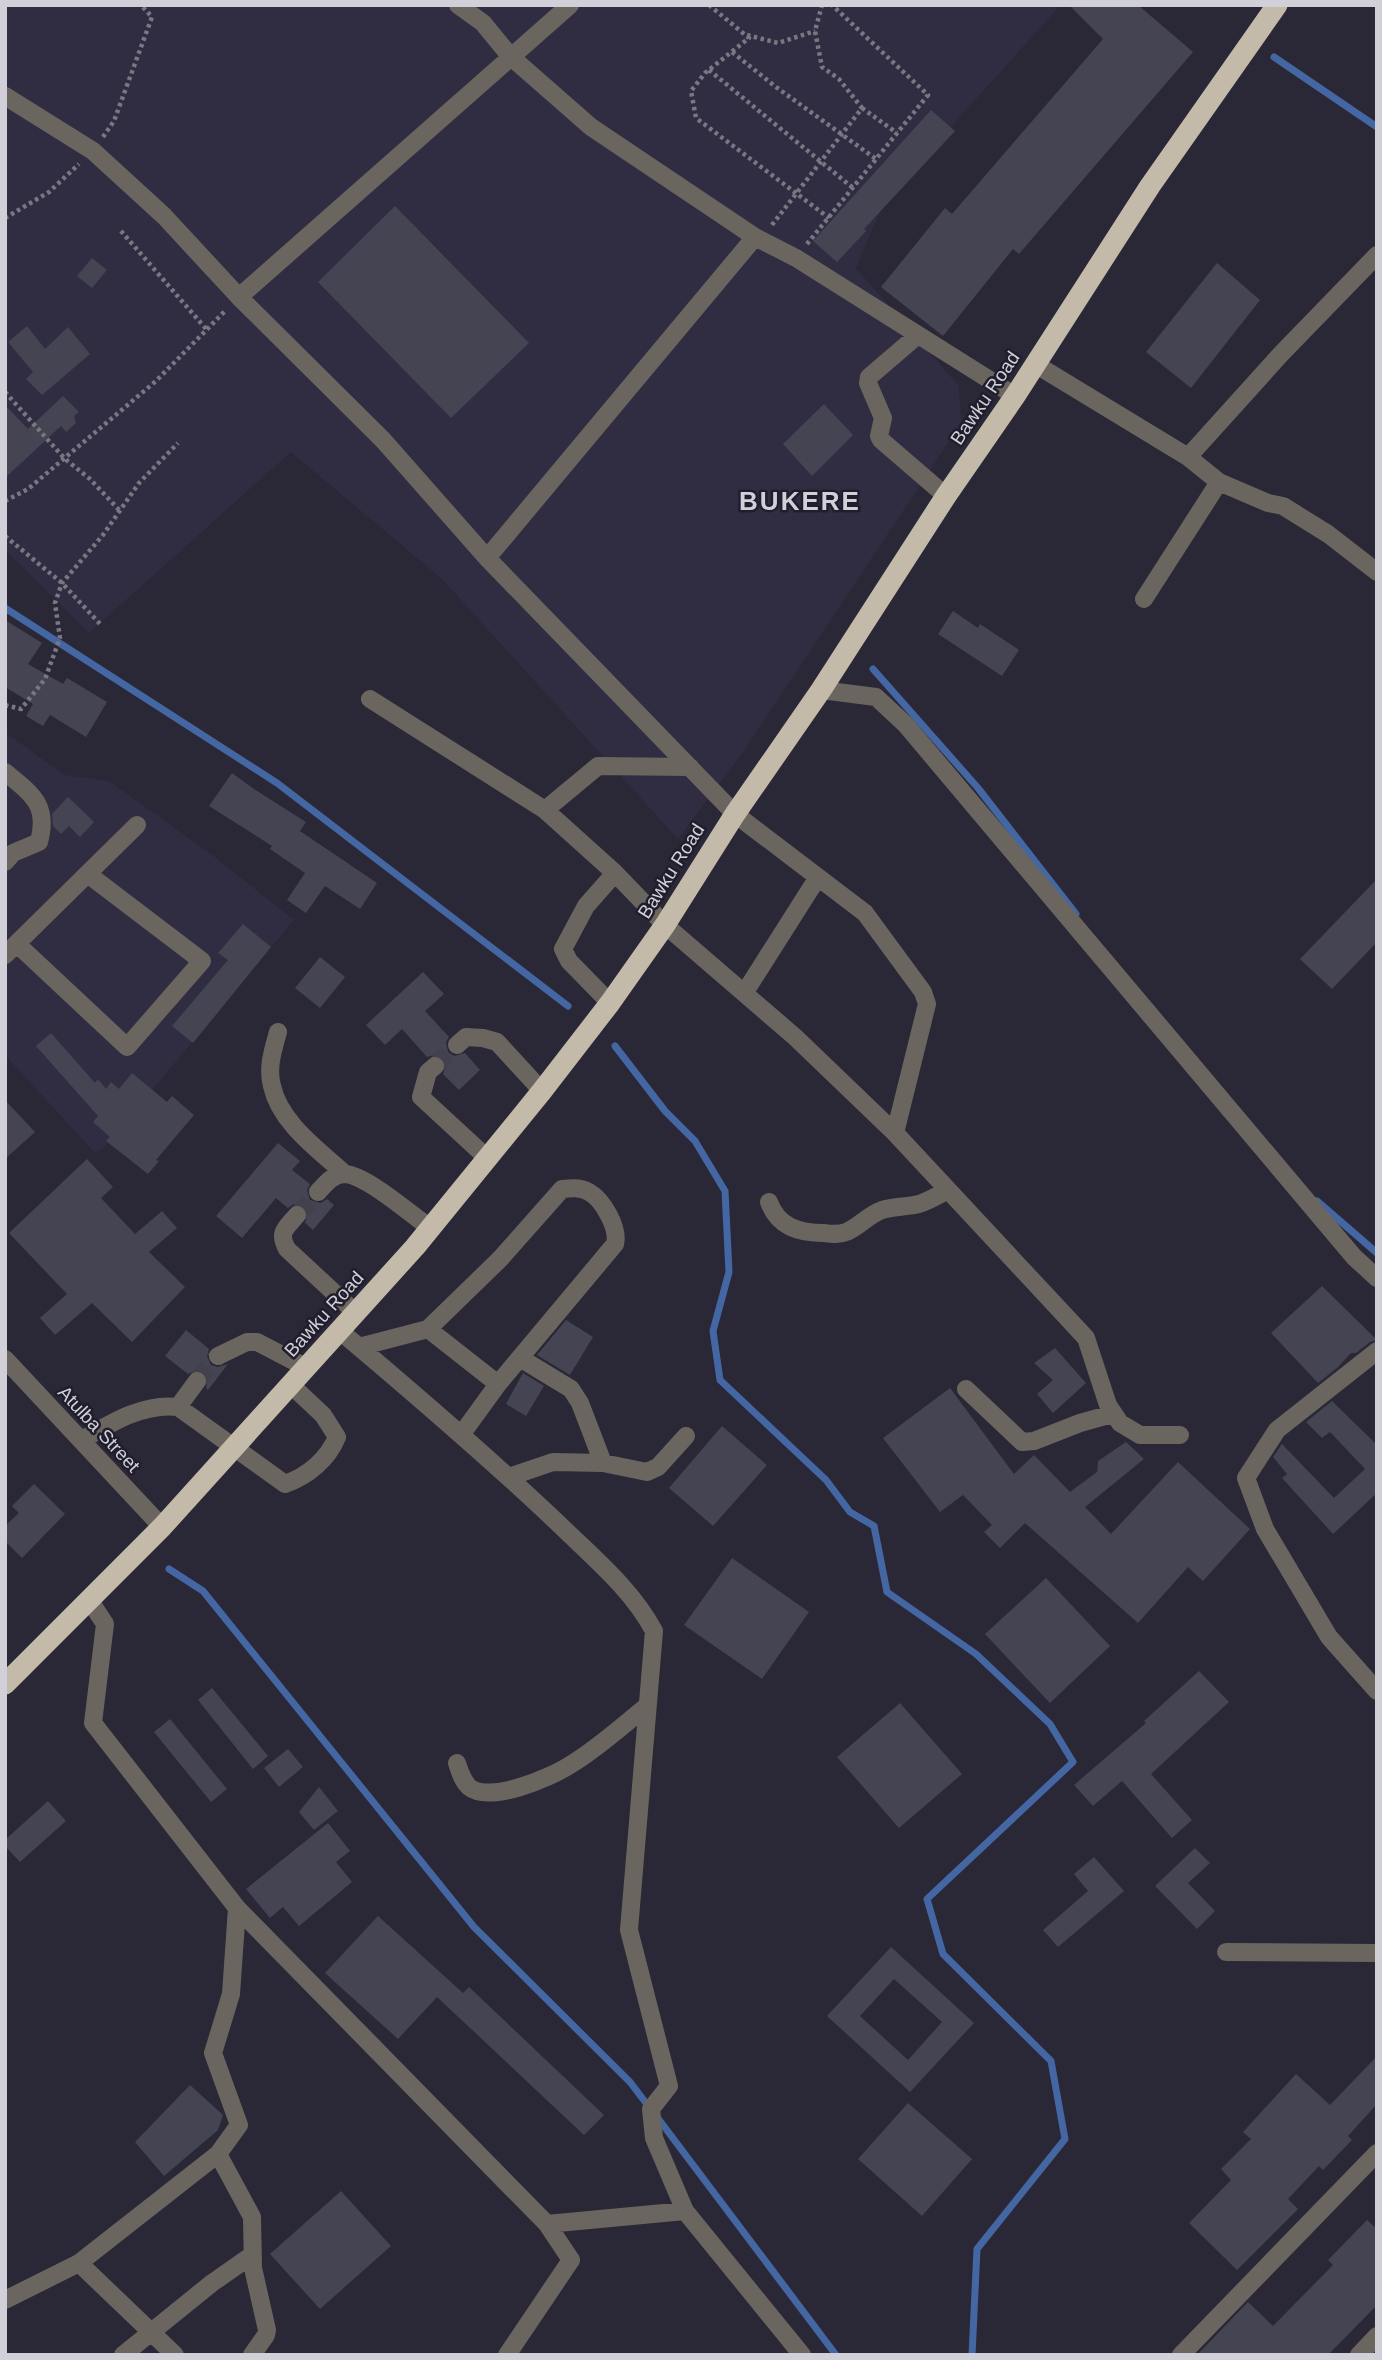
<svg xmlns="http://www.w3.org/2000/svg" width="1382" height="2360" font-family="Arial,sans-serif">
<rect width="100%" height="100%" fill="#2a2836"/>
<path fill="#302d42" d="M 5,5 L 1055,5 L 1058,8 L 885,200 L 856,268 L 958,385 L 962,422 L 745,749 L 678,839 L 442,579 L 291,452 L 89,633 L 5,550 Z
M 5,732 L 64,775 L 109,781 L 211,854 L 294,920 L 103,1149 L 94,1152 L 5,1055 Z"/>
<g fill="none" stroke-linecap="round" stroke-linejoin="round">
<path stroke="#4467a4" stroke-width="7" d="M 1274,57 L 1377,127
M 5,608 L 277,783 L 568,1006
M 873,669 L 978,788 L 1076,914
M 615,1046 L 665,1111 L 695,1141 L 725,1191 L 729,1272 L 713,1331 L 720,1380 L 826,1480 L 850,1512 L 874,1526 L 887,1592 L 976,1654 L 1050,1724 L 1073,1762 L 927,1899 L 943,1954 L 1051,2061 L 1065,2139 L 977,2249 L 972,2355
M 1317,1201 L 1377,1253
M 169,1569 L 203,1591 L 474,1927 L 630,2082 L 649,2107
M 657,2117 L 836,2355"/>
</g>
<path fill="#454453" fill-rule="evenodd" d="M 1069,5 L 1138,5 L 1193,52 L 1019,254 L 1013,249 L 943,336 L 881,287 L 945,208 L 952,214 L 1103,39 Z
M 931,110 L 955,131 L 864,229 L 866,231 L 837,262 L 813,241 Z
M 395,206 L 529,343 L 451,418 L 318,282 Z
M 92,258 L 107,270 L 92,288 L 77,276 Z
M 1217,263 L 1260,300 L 1191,388 L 1146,352 Z
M 27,326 L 45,349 L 68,327 L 90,354 L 42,395 L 26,379 L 33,372 L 8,342 Z
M 63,396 L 79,412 L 74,416 L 76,423 L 66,432 L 61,426 L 5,478 L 5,405 L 28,429 Z
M 824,404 L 853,435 L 812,476 L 783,444 Z
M 953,611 L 978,628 L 980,624 L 1019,650 L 1002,676 L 938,634 Z
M 5,620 L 42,643 L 28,664 L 63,684 L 67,678 L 107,702 L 86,737 L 50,715 L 43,726 L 26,716 L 33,704 L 5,687 Z
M 232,773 L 254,789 L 306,822 L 300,831 L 377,883 L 360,909 L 325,886 L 306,913 L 287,900 L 305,873 L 270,849 L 272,846 L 209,806 Z
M 68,797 L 94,822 L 80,837 L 69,826 L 61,834 L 53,826 L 52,814 Z
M 1377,879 L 1377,942 L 1332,989 L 1300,959 Z
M 243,924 L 271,947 L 193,1043 L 172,1026 L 228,960 L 218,953 Z
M 320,957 L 345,977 L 320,1008 L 295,988 Z
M 423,972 L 444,994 L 425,1011 L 449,1037 L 446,1042 L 448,1052 L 454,1056 L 465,1053 L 480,1070 L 459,1090 L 443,1074 L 446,1065 L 443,1058 L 434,1055 L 427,1057 L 402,1029 L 385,1045 L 366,1025 Z
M 51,1033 L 95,1083 L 98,1079 L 106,1089 L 111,1082 L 119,1089 L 132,1073 L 167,1102 L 172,1096 L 194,1115 L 156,1160 L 159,1161 L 148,1174 L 106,1141 L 110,1137 L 93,1122 L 98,1116 L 36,1046 Z
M 5,1100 L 35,1132 L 5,1159 Z
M 278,1143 L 300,1161 L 292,1170 L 310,1184 L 307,1190 L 310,1200 L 321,1203 L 327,1199 L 334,1205 L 313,1230 L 305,1223 L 308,1212 L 304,1206 L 294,1204 L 288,1208 L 276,1198 L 242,1238 L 216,1216 Z
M 87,1159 L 113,1187 L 101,1198 L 135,1234 L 162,1211 L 177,1228 L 149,1252 L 185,1287 L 132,1342 L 92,1303 L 55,1335 L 40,1318 L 67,1294 L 9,1233 Z
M 1322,1286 L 1377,1340 L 1370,1342 L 1356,1353 L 1351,1353 L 1338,1367 L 1318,1383 L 1271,1333 Z
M 566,1320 L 593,1337 L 570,1375 L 537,1355 Z
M 186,1330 L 209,1349 L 207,1356 L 211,1365 L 218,1367 L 228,1364 L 208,1390 L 206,1388 L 208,1377 L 204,1372 L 198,1370 L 188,1374 L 165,1356 Z
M 1055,1348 L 1086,1383 L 1053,1413 L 1037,1394 L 1053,1380 L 1034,1363 Z
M 523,1373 L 544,1386 L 526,1416 L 506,1404 Z
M 950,1388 L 1014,1474 L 1034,1455 L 1070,1492 L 1097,1472 L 1098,1461 L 1126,1442 L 1144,1459 L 1085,1507 L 1111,1534 L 1178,1462 L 1250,1529 L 1203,1581 L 1188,1567 L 1138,1623 L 1025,1523 L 1000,1548 L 984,1532 L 992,1525 L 963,1495 L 940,1512 L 883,1438 Z
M 1332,1401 L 1377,1445 L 1377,1493 L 1333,1534 L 1282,1478 L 1287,1474 L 1273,1457 L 1282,1444 L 1334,1498 L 1365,1469 L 1330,1432 L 1322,1438 L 1306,1422 Z
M 722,1426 L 767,1465 L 713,1526 L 669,1488 Z
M 34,1484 L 65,1514 L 22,1558 L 5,1541 L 5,1526 L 19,1513 L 12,1506 Z
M 732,1558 L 809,1612 L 762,1679 L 684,1625 Z
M 1046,1578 L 1110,1646 L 1050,1703 L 985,1634 Z
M 1199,1671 L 1229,1702 L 1151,1774 L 1192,1820 L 1172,1838 L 1122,1781 L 1093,1806 L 1074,1785 L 1146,1723 L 1144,1721 Z
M 212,1688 L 268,1756 L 253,1769 L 198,1700 Z
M 900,1703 L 962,1774 L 899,1828 L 837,1757 Z
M 170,1719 L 227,1789 L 211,1802 L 154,1732 Z
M 288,1749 L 303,1767 L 279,1787 L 264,1768 Z
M 319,1787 L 338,1811 L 314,1830 L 299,1812 Z
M 48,1801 L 66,1821 L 20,1862 L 5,1846 L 5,1840 Z
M 328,1823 L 350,1851 L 336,1862 L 352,1882 L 299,1926 L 283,1907 L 270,1918 L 246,1889 Z
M 1195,1848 L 1210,1863 L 1188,1883 L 1215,1911 L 1197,1929 L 1155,1886 Z
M 1094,1857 L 1124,1891 L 1058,1947 L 1043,1930 L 1088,1891 L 1074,1874 Z
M 378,1916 L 463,1993 L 469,1987 L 604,2115 L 584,2135 L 437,1997 L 398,2039 L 325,1973 Z
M 891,1947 L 974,2023 L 910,2092 L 827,2016 ZM 894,1979 L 942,2022 L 908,2060 L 860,2016 Z
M 1377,2056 L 1377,2104 L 1348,2136 L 1352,2140 L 1323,2170 L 1319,2166 L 1288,2199 L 1298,2209 L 1237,2270 L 1189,2223 L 1231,2180 L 1221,2169 L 1251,2139 L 1243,2132 L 1296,2074 L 1330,2105 Z
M 190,2085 L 223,2115 L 218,2130 L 164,2176 L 135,2142 Z
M 908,2103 L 972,2159 L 922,2216 L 858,2159 Z
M 341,2191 L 391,2246 L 320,2309 L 270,2254 Z
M 1367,2220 L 1377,2229 L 1377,2305 L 1328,2355 L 1197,2355 L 1248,2302 L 1273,2326 L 1333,2265 L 1328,2260 Z"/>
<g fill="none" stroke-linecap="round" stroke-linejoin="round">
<path stroke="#43414e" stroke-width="18" stroke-dasharray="18 9" stroke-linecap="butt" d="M 435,1066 L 457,1045
M 297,1215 L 318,1192
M 197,1381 L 218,1356"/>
<path stroke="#787782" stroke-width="4.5" stroke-dasharray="3.5 3.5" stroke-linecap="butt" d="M 709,5 L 749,38 L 705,73 L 691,91 L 696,118 L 829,218
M 747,35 L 778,43 L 815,31
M 732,52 L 776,87 L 876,159
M 709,70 L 853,188
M 862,108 L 897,133
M 103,137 L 114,121 L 152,17 L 141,5
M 5,218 L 49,192 L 79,164
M 772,225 L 862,108 L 839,79 L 822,67 L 815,31 L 822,5
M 121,231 L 207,330
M 807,244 L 928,95 L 832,5
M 5,392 L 65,459 L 90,479 L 121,512
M 5,501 L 28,489 L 156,381 L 226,310
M 5,536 L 62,583 L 102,626
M 5,705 L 21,709 L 45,679 L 60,638 L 55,603 L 62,583 L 103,535 L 139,483 L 178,443"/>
<path stroke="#6a665f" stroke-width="18" d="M 458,5 L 483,23 L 510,56 L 591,127 L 755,237 L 796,258 L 1015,396
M 5,96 L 93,151 L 164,216 L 239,297 L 383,440 L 487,558 L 735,814 L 865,913 L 923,992 L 927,1004 L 895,1133
M 239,297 L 570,5
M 918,335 L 869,377 L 868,383 L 883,418 L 879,436 L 881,440 L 946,496
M 1035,364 L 1188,457 L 1219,482 L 1268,503 L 1283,506 L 1328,534 L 1377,572
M 1188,457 L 1281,354 L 1377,255
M 487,558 L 755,237
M 1144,599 L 1219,482
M 821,690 L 876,697 L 906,725 L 1354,1257 L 1377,1278
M 370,699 L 545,810 L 615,873 L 665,925 L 795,1037 L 895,1133 L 1086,1338 L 1108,1405 L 1120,1423 L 1140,1435 L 1180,1435
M 5,772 C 32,794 49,805 39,842 L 13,853 L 5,862
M 545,810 L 598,766 L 690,767
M 17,944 L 127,1047 L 202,961 L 89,875
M 5,955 L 137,825
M 745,992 L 818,877
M 610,1003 L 569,961 L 563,949 L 586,906 L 615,873
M 278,1032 C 273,1050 267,1068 272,1086 C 280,1123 319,1150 345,1174
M 457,1045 L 466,1037 L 483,1038 L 497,1042 L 542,1091
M 435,1066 L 428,1072 L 421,1097 L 486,1157
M 318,1192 C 326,1183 333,1174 345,1174 C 366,1175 412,1215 430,1228
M 769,1202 C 778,1227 799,1233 824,1233 C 832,1234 839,1235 846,1232 C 859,1227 868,1215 882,1210 C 894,1206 907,1207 919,1204 C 929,1201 939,1195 948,1190
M 297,1215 C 285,1229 278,1232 287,1249 L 356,1313
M 428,1329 L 498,1384
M 340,1331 C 416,1395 491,1459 563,1528 C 596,1560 632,1590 654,1631 L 629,1930 L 669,2086 L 651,2109 L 654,2138 L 685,2211 L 802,2355
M 359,1347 L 428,1329 L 500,1259 L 562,1189 C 571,1188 580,1187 589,1192 C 603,1200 619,1228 615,1244 L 498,1384 L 461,1435
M 1377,1351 L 1277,1430 L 1246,1478 L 1265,1529 L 1329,1637 L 1377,1691
M 218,1356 L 247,1342 L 257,1342 L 307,1368
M 520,1358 L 571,1389 L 580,1403 L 603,1463
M 5,1359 L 162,1527
M 966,1389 L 1022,1442 L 1034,1441 L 1080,1423 L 1112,1414
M 178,1407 L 197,1381
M 82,1440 C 111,1423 143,1403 178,1407 L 285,1484 C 308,1476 328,1459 337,1437 L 323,1415 L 291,1385
M 509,1477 L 553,1462 L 603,1463 L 647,1472 L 658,1467 L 686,1436
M 90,1601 L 105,1624 L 93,1723 L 237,1908 L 547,2224 L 571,2260 L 507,2355
M 457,1763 C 460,1772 462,1780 469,1787 C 489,1804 550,1778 570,1765 C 597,1749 622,1726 647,1706
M 1226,1952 L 1377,1953
M 218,2154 L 252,2217 L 253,2268 L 267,2330 L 266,2335 L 252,2355
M 547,2224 L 685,2211
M 79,2263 L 175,2355
M 5,2300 L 79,2263 L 218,2154 L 239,2125 L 213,2053 L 231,1994 L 237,1908
M 123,2355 L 212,2283 L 252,2255
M 1181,2355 L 1377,2153
M 1359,2355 L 1377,2336"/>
<path stroke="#c3baa9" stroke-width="21" d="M 5,1684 L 162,1527 L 415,1247 L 542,1091 L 610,1003 L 665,925 L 735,814 L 821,690 L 946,496 L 1015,396 L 1150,186 L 1277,5"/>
</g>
<g text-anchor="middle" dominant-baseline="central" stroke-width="5" stroke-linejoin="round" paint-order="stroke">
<g font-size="19" fill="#d1d0d9" stroke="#201e2c">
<text transform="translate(985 398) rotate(-56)">Bawku Road</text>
<text transform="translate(671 871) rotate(-58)">Bawku Road</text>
<text transform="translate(324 1314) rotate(-48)">Bawku Road</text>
<text transform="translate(99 1429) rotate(47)">Atulba Street</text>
</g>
<g font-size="26" font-weight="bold" letter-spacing="2" fill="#d1d0d9" stroke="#201e2c">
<text x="800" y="501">BUKERE</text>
</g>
</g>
<rect width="1382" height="2360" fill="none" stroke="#d1d0d9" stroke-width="14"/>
</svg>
